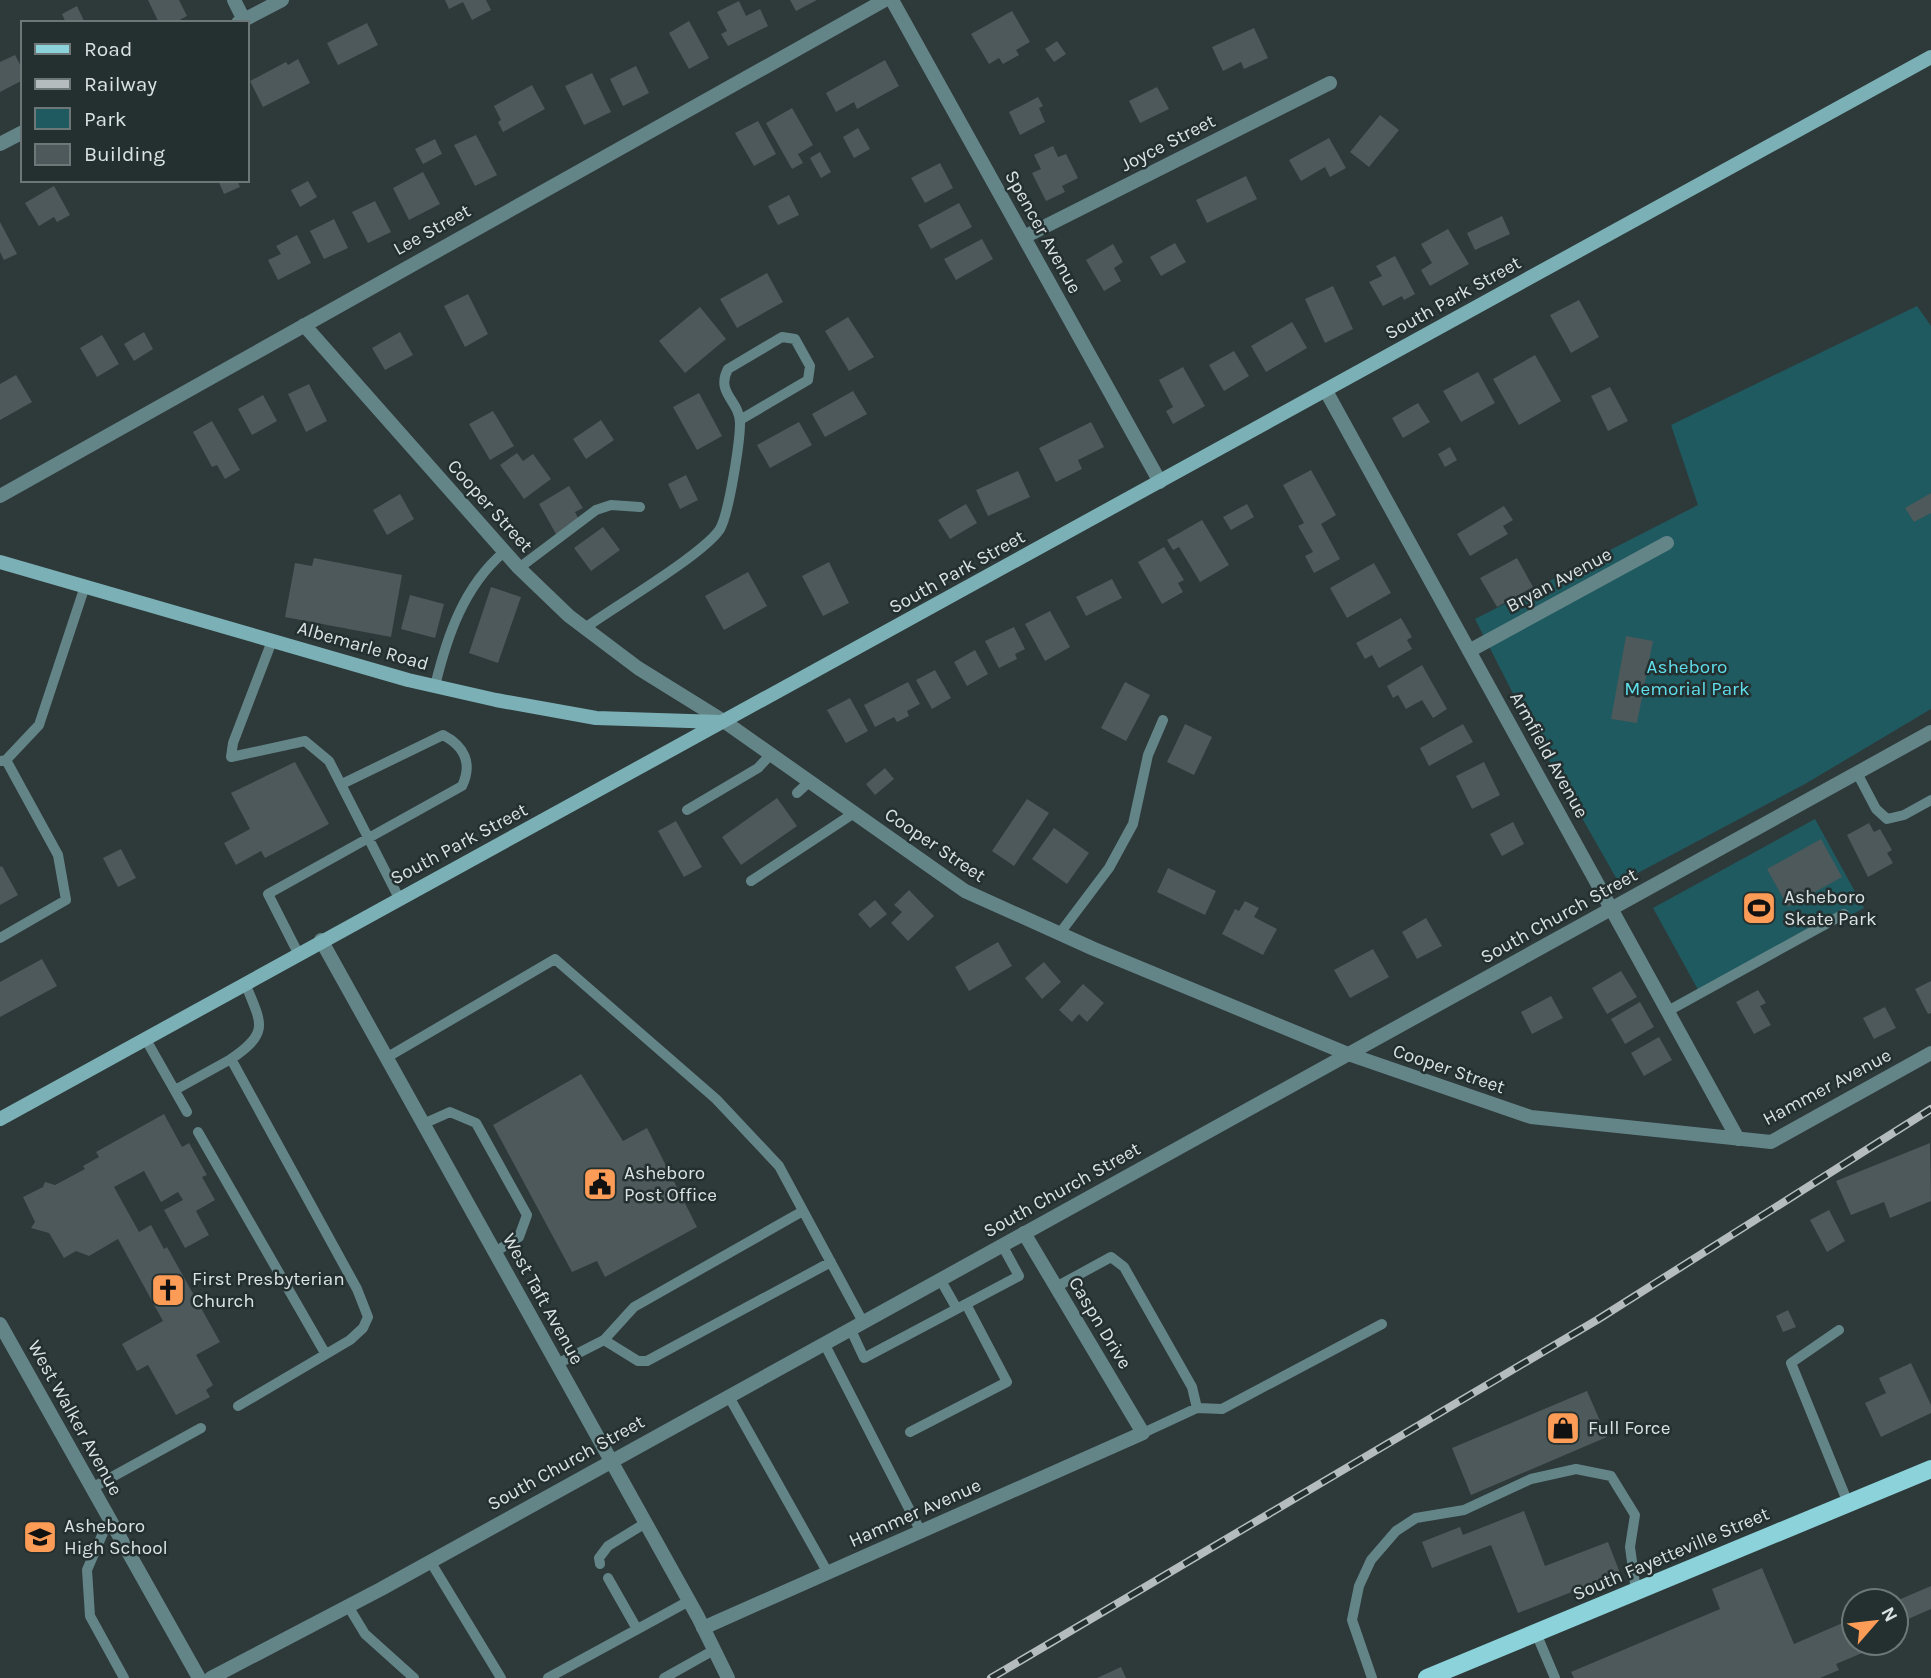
<svg xmlns="http://www.w3.org/2000/svg" width="1931" height="1678" font-family="Karla,sans-serif">
<rect width="100%" height="100%" fill="#2e393a"/>
<path fill="#1f5a60" d="M 1917,306 L 1931,326 L 1931,709 L 1805,784 L 1619,883 L 1529,725 L 1475,619 L 1698,505 L 1671,425 Z
M 1815,819 L 1864,908 L 1702,997 L 1653,908 Z"/>
<path fill="#4d595a" d="M 148,0 L 179,0 L 187,16 L 174,23 L 159,23 Z
M 445,0 L 486,0 L 491,10 L 472,20 L 463,2 L 449,9 Z
M 790,0 L 817,0 L 796,11 Z
M 739,1 L 746,16 L 760,9 L 768,26 L 728,46 L 721,34 L 727,31 L 717,12 Z
M 77,6 L 85,23 L 66,23 L 62,14 Z
M 1012,11 L 1030,42 L 1016,50 L 1019,55 L 1003,64 L 999,58 L 989,64 L 971,34 Z
M 689,21 L 709,58 L 689,69 L 669,33 Z
M 367,23 L 378,45 L 338,65 L 327,43 Z
M 1254,28 L 1268,58 L 1244,69 L 1241,62 L 1223,71 L 1212,47 Z
M 1057,41 L 1066,54 L 1054,62 L 1045,49 Z
M 15,55 L 23,70 L 23,80 L 0,92 L 0,62 Z
M 298,59 L 310,83 L 263,107 L 250,81 L 286,62 L 288,65 Z
M 885,60 L 899,86 L 857,109 L 854,102 L 836,112 L 826,93 Z
M 636,66 L 649,93 L 623,106 L 610,79 Z
M 592,73 L 611,112 L 584,125 L 565,86 Z
M 532,85 L 545,109 L 503,132 L 498,122 L 501,120 L 494,106 Z
M 1157,87 L 1169,109 L 1140,123 L 1129,101 Z
M 1038,97 L 1043,106 L 1039,108 L 1045,122 L 1020,135 L 1009,112 Z
M 792,108 L 813,145 L 798,154 L 803,163 L 792,169 L 766,123 Z
M 1380,115 L 1399,130 L 1369,167 L 1350,152 Z
M 758,121 L 776,154 L 754,166 L 735,133 Z
M 858,128 L 870,149 L 854,158 L 843,137 Z
M 476,135 L 497,175 L 475,186 L 454,145 Z
M 1329,138 L 1346,168 L 1330,177 L 1325,167 L 1301,181 L 1289,160 Z
M 435,139 L 442,154 L 423,164 L 415,149 Z
M 1053,146 L 1058,157 L 1066,154 L 1078,178 L 1062,186 L 1065,192 L 1046,201 L 1032,173 L 1041,169 L 1034,155 Z
M 820,152 L 831,172 L 821,178 L 810,158 Z
M 940,163 L 953,188 L 925,203 L 911,178 Z
M 423,172 L 440,204 L 409,220 L 393,188 Z
M 1246,176 L 1257,199 L 1207,223 L 1196,200 Z
M 218,180 L 237,180 L 240,187 L 224,194 Z
M 308,181 L 317,197 L 300,207 L 291,190 Z
M 54,186 L 70,215 L 57,222 L 54,217 L 39,226 L 25,203 Z
M 789,195 L 799,215 L 778,225 L 768,206 Z
M 375,201 L 391,232 L 368,243 L 352,212 Z
M 959,203 L 972,227 L 931,249 L 918,225 Z
M 1502,216 L 1510,234 L 1475,250 L 1467,233 Z
M 334,219 L 348,248 L 324,259 L 310,231 Z
M 0,222 L 17,254 L 4,260 L 0,252 Z
M 1448,229 L 1469,264 L 1430,286 L 1421,270 L 1432,263 L 1421,244 Z
M 297,235 L 311,263 L 278,280 L 268,260 L 281,254 L 276,246 Z
M 982,239 L 993,259 L 956,280 L 944,259 Z
M 1175,243 L 1186,262 L 1161,276 L 1150,257 Z
M 1113,244 L 1123,262 L 1114,268 L 1121,281 L 1104,291 L 1086,260 Z
M 1395,256 L 1415,294 L 1404,300 L 1402,296 L 1383,306 L 1369,282 L 1382,276 L 1376,266 Z
M 767,273 L 783,302 L 737,328 L 720,299 Z
M 1333,286 L 1353,329 L 1325,343 L 1305,299 Z
M 468,294 L 488,334 L 465,347 L 444,306 Z
M 1579,300 L 1599,337 L 1571,353 L 1550,315 Z
M 700,307 L 726,339 L 685,373 L 659,341 Z
M 848,317 L 874,357 L 849,371 L 825,331 Z
M 1292,322 L 1307,348 L 1266,372 L 1251,346 Z
M 144,332 L 153,349 L 134,361 L 124,344 Z
M 400,332 L 413,355 L 385,370 L 372,348 Z
M 102,335 L 119,364 L 97,377 L 80,348 Z
M 1234,351 L 1249,376 L 1224,391 L 1209,365 Z
M 1535,355 L 1561,401 L 1519,425 L 1493,379 Z
M 1183,367 L 1205,406 L 1173,424 L 1166,411 L 1173,407 L 1159,380 Z
M 1478,372 L 1495,403 L 1461,422 L 1443,391 Z
M 16,375 L 32,402 L 0,420 L 0,384 Z
M 309,384 L 327,421 L 306,432 L 288,394 Z
M 1610,387 L 1628,421 L 1608,431 L 1591,396 Z
M 853,391 L 867,414 L 825,437 L 812,414 Z
M 699,393 L 722,436 L 697,450 L 673,407 Z
M 263,395 L 277,421 L 252,435 L 238,409 Z
M 1418,403 L 1430,422 L 1403,438 L 1392,418 Z
M 493,411 L 514,446 L 490,460 L 469,424 Z
M 601,420 L 614,440 L 586,459 L 573,439 Z
M 212,421 L 240,470 L 225,479 L 217,465 L 212,467 L 193,432 Z
M 799,422 L 812,445 L 770,468 L 757,445 Z
M 1091,422 L 1104,447 L 1078,460 L 1082,469 L 1056,482 L 1039,448 Z
M 1450,447 L 1457,460 L 1445,467 L 1438,454 Z
M 517,453 L 523,461 L 533,454 L 551,479 L 524,499 L 500,465 Z
M 1311,470 L 1336,515 L 1321,524 L 1340,559 L 1314,573 L 1305,556 L 1313,552 L 1298,526 L 1304,523 L 1283,485 Z
M 1018,471 L 1030,497 L 988,516 L 976,490 Z
M 686,475 L 698,500 L 680,509 L 668,484 Z
M 569,486 L 583,508 L 575,512 L 579,520 L 556,534 L 539,504 Z
M 1931,493 L 1931,513 L 1914,522 L 1905,508 Z
M 400,494 L 414,519 L 387,535 L 373,510 Z
M 966,504 L 977,523 L 950,539 L 938,520 Z
M 1247,504 L 1254,517 L 1231,530 L 1223,517 Z
M 1504,506 L 1513,520 L 1503,526 L 1508,534 L 1470,556 L 1457,534 Z
M 1202,520 L 1229,565 L 1200,582 L 1179,547 L 1173,550 L 1167,540 Z
M 603,527 L 620,550 L 591,571 L 574,548 Z
M 1164,547 L 1184,580 L 1178,583 L 1183,592 L 1162,604 L 1138,562 Z
M 314,558 L 402,575 L 391,637 L 285,617 L 295,563 L 312,566 Z
M 1517,558 L 1533,587 L 1497,607 L 1480,578 Z
M 829,562 L 849,603 L 823,616 L 802,576 Z
M 1374,563 L 1391,593 L 1347,618 L 1330,588 Z
M 748,572 L 767,606 L 724,630 L 705,596 Z
M 1112,579 L 1122,598 L 1086,616 L 1076,597 Z
M 491,587 L 521,597 L 498,663 L 469,653 Z
M 410,595 L 444,604 L 435,638 L 401,629 Z
M 1050,611 L 1070,647 L 1045,661 L 1025,624 Z
M 1401,618 L 1412,637 L 1407,640 L 1412,649 L 1379,668 L 1372,655 L 1365,659 L 1356,643 Z
M 1014,627 L 1025,649 L 1015,654 L 1017,659 L 999,668 L 985,641 Z
M 1626,636 L 1653,641 L 1637,723 L 1611,719 Z
M 975,650 L 988,674 L 967,686 L 954,662 Z
M 1422,665 L 1447,709 L 1433,718 L 1422,700 L 1406,709 L 1398,695 L 1393,698 L 1387,686 Z
M 935,670 L 951,698 L 932,709 L 916,680 Z
M 908,682 L 920,704 L 907,711 L 909,716 L 897,722 L 894,717 L 875,727 L 864,705 Z
M 1125,682 L 1150,695 L 1126,741 L 1101,728 Z
M 850,698 L 868,731 L 846,743 L 827,710 Z
M 1185,724 L 1212,737 L 1194,775 L 1167,762 Z
M 1463,724 L 1473,742 L 1429,766 L 1420,748 Z
M 295,762 L 329,824 L 265,858 L 261,851 L 236,865 L 224,843 L 250,829 L 231,793 Z
M 1484,762 L 1500,795 L 1472,809 L 1456,776 Z
M 885,768 L 894,779 L 875,795 L 866,784 Z
M 777,798 L 797,826 L 741,865 L 722,837 Z
M 1027,799 L 1049,813 L 1014,866 L 992,851 Z
M 676,821 L 702,867 L 684,877 L 658,831 Z
M 1513,822 L 1524,844 L 1502,856 L 1490,834 Z
M 1869,823 L 1874,832 L 1880,829 L 1892,850 L 1887,853 L 1893,863 L 1868,877 L 1847,835 Z
M 1054,828 L 1089,853 L 1067,884 L 1032,859 Z
M 1821,839 L 1842,877 L 1788,907 L 1767,869 Z
M 121,849 L 136,878 L 118,887 L 103,858 Z
M 2,866 L 18,895 L 0,905 L 0,867 Z
M 1168,868 L 1216,891 L 1205,915 L 1157,892 Z
M 909,890 L 934,916 L 908,941 L 891,923 L 902,912 L 894,905 Z
M 875,900 L 887,914 L 870,928 L 858,914 Z
M 1245,901 L 1259,908 L 1254,917 L 1277,929 L 1263,955 L 1222,934 L 1235,909 L 1239,911 Z
M 1426,918 L 1442,946 L 1417,959 L 1402,932 Z
M 998,942 L 1012,966 L 969,991 L 955,967 Z
M 1373,949 L 1389,977 L 1350,998 L 1334,970 Z
M 42,959 L 57,986 L 0,1017 L 0,982 Z
M 1044,962 L 1061,982 L 1042,999 L 1025,978 Z
M 1621,971 L 1637,997 L 1607,1014 L 1592,988 Z
M 1931,981 L 1931,1013 L 1928,1014 L 1915,989 Z
M 1083,984 L 1104,1003 L 1087,1022 L 1079,1014 L 1072,1022 L 1059,1010 Z
M 1758,990 L 1766,1003 L 1760,1006 L 1771,1025 L 1754,1034 L 1736,1002 Z
M 1551,996 L 1563,1018 L 1532,1034 L 1521,1012 Z
M 1640,1002 L 1654,1027 L 1625,1044 L 1611,1019 Z
M 1885,1007 L 1896,1028 L 1874,1039 L 1863,1018 Z
M 1659,1037 L 1672,1060 L 1644,1076 L 1631,1053 Z
M 581,1074 L 623,1141 L 647,1128 L 697,1227 L 605,1277 L 597,1261 L 572,1272 L 493,1125 Z
M 164,1114 L 182,1147 L 189,1143 L 207,1175 L 202,1177 L 215,1200 L 196,1211 L 209,1235 L 185,1248 L 164,1210 L 183,1200 L 178,1192 L 161,1202 L 144,1171 L 114,1187 L 139,1232 L 151,1225 L 164,1249 L 167,1247 L 220,1342 L 196,1355 L 213,1385 L 206,1390 L 210,1397 L 176,1415 L 148,1365 L 137,1371 L 122,1344 L 163,1321 L 118,1239 L 89,1256 L 76,1251 L 64,1258 L 49,1233 L 31,1228 L 35,1222 L 23,1197 L 43,1187 L 45,1182 L 55,1185 L 85,1169 L 83,1166 L 99,1157 L 96,1152 Z
M 1930,1143 L 1931,1201 L 1890,1218 L 1884,1202 L 1851,1215 L 1836,1181 Z
M 1829,1210 L 1845,1241 L 1827,1252 L 1810,1220 Z
M 1788,1310 L 1796,1327 L 1783,1332 L 1776,1316 Z
M 1911,1363 L 1931,1405 L 1931,1413 L 1881,1437 L 1865,1403 L 1886,1393 L 1879,1378 Z
M 1587,1391 L 1607,1437 L 1471,1495 L 1452,1448 Z
M 1524,1511 L 1545,1566 L 1608,1542 L 1620,1573 L 1518,1613 L 1491,1545 L 1432,1568 L 1422,1542 L 1460,1527 L 1463,1535 Z
M 1762,1568 L 1794,1644 L 1854,1618 L 1854,1643 L 1886,1643 L 1836,1664 L 1839,1670 L 1820,1678 L 1574,1678 L 1571,1672 L 1720,1609 L 1712,1589 Z
M 1931,1586 L 1931,1609 L 1899,1623 L 1904,1635 L 1896,1639 L 1896,1601 Z
M 1121,1667 L 1126,1678 L 1097,1678 Z"/>
<g fill="none" stroke-linecap="round" stroke-linejoin="round">
<path stroke="#648588" stroke-width="10" d="M 519,568 L 596,510 L 611,505 L 640,507
M 585,628 C 614,607 704,554 720,529 C 729,513 740,442 740,423 C 740,401 715,393 728,369 L 782,337 L 795,339 L 810,366 L 808,380 L 740,420
M 272,641 L 233,743 L 231,757 L 305,741 L 329,761 L 399,898
M 435,686 C 447,636 464,586 504,552
M 6,760 L 39,725 L 85,586
M 0,761 L 6,760 L 58,855 L 66,900 L 0,938
M 1857,773 L 1876,809 L 1887,819 L 1904,815 L 1931,800
M 797,793 L 810,781
M 687,810 L 758,768 L 772,753
M 751,881 L 854,813
M 1060,933 L 1109,868 L 1133,824 L 1148,755 L 1163,720
M 298,953 L 268,894 L 462,786 C 473,763 464,746 443,735 L 342,784
M 1668,1011 L 1844,914
M 145,1038 L 187,1112
M 386,1058 L 555,959 L 716,1099 L 779,1166 L 863,1322
M 175,1090 L 231,1059
M 423,1124 L 450,1112 L 476,1123 L 527,1215 L 519,1237 L 495,1252
M 198,1132 L 325,1353
M 940,1279 L 957,1309
M 1056,1287 L 1111,1257 L 1124,1267 L 1192,1387 L 1197,1408
M 850,1328 L 864,1358 L 1019,1276 L 1002,1245
M 1839,1330 L 1791,1363 L 1848,1503
M 604,1340 L 638,1361 L 647,1361 L 831,1262
M 824,1343 L 921,1532
M 557,1364 L 604,1340 L 634,1307 L 803,1211
M 728,1395 L 828,1573
M 238,1406 L 350,1340 L 363,1328 L 368,1317 L 357,1289 L 231,1059 C 271,1032 261,1023 245,983
M 910,1432 L 1007,1382 L 966,1304
M 1143,1433 L 1197,1408 L 1222,1409 L 1382,1324
M 92,1488 L 201,1428
M 109,1519 L 87,1570 L 90,1616 L 124,1678
M 430,1561 L 501,1678
M 600,1564 L 599,1558 L 608,1546 L 644,1524
M 608,1578 L 637,1629
M 348,1606 L 365,1634 L 414,1678
M 1536,1633 L 1555,1678
M 548,1678 L 689,1601
M 664,1678 L 714,1650
M 1372,1678 L 1352,1620 L 1359,1586 L 1371,1560 L 1396,1531 L 1416,1518 L 1464,1510 L 1531,1479 L 1576,1469 L 1611,1476 L 1635,1515 L 1630,1547 L 1636,1591"/>
<path stroke="#648588" stroke-width="14" d="M 234,0 L 244,20
M 892,0 L 1160,482
M 238,23 L 282,0
M 0,144 L 23,132
M 1024,237 L 1330,83
M 304,325 L 519,568 L 569,616 L 638,668 L 725,722
M 1326,391 L 1738,1139
M 0,496 L 885,0
M 1469,651 L 1667,543
M 321,940 L 698,1617 L 728,1678
M 1348,1054 L 1531,1117 L 1771,1142 L 1931,1053
M 703,1628 L 1143,1433 L 1024,1233"/>
<path stroke="#648588" stroke-width="14" d="M 725,722 L 965,891 L 1094,949 L 1348,1054
M 0,1324 L 199,1678
M 211,1678 L 381,1589 L 1931,732"/>
<path stroke="#7bb1b6" stroke-width="14" d="M 0,562 L 408,680 L 496,700 L 596,718 L 720,722
M 0,1119 L 1931,57"/>
<path stroke="#8cd2da" stroke-width="18" d="M 1427,1678 L 1931,1469"/>
<g stroke="#b4bcbd" stroke-width="8">
<path id="rail" d="M 991,1678 L 1597,1320 L 1931,1109"/>
</g>
<use href="#rail" stroke="#242f30" stroke-width="5" stroke-dasharray="16" stroke-linecap="butt"/>
</g>
<defs>
<g id="stadium-square" transform="scale(1.75)"><rect x="-9" y="-9" width="18" height="18" rx="4" fill="#fd9c56" stroke="#242f30"/><path d="M0-5a6.5 5 0 1 0 0 10a6.5 5 0 1 0 0-10ZM-3.5-1.8h7v3.6h-7Z" fill="#111"/></g>
<g id="civic-square" transform="scale(1.75)"><rect x="-9" y="-9" width="18" height="18" rx="4" fill="#fd9c56" stroke="#242f30"/><path d="M-.6-6.5H3V-4.5H.6V-3L4-1V1h2V6H-6V1h2V-1L-.6-3ZM-1.2 2.5V6h2.4V2.5Z" fill="#111"/></g>
<g id="church-square" transform="scale(1.75)"><rect x="-9" y="-9" width="18" height="18" rx="4" fill="#fd9c56" stroke="#242f30"/><path d="M-1.2-6h2.4v3.5h3.3v2.4h-3.3V6h-2.4V-.1h-3.3v-2.4h3.3Z" fill="#111"/></g>
<g id="shop-square" transform="scale(1.75)"><rect x="-9" y="-9" width="18" height="18" rx="4" fill="#fd9c56" stroke="#242f30"/><path d="M-5-2.5h2.3a2.7 3.5 0 0 1 5.4 0H5L5.5 6h-11ZM-1.5-2.5h3a1.5 2.3 0 0 0-3 0Z" fill="#111"/></g>
<g id="school-square" transform="scale(1.75)"><rect x="-9" y="-9" width="18" height="18" rx="4" fill="#fd9c56" stroke="#242f30"/><path d="M0-5L7-2L0 1L-7-2ZM-4 1L0 2.5L4 1V4Q0 6-4 4Z" fill="#111"/></g>
</defs>
<g fill-rule="evenodd">
<use href="#stadium-square" x="1759" y="908"/>
<use href="#civic-square" x="600" y="1184"/>
<use href="#church-square" x="168" y="1290"/>
<use href="#shop-square" x="1563" y="1428"/>
<use href="#school-square" x="40" y="1537"/>
</g>
<g text-anchor="middle" dominant-baseline="central" stroke-width="5" stroke-linejoin="round" paint-order="stroke">
<g font-size="19" fill="#dbe2e3" stroke="#242f30">
<text transform="translate(1168 143) rotate(-27)">Joyce Street</text>
<text transform="translate(432 230) rotate(-29)">Lee Street</text>
<text transform="translate(1043 232) rotate(61)">Spencer Avenue</text>
<text transform="translate(1453 298) rotate(-29)">South Park Street</text>
<text transform="translate(490 506) rotate(48)">Cooper Street</text>
<text transform="translate(957 572) rotate(-29)">South Park Street</text>
<text transform="translate(1559 580) rotate(-28)">Bryan Avenue</text>
<text transform="translate(363 646) rotate(16)">Albemarle Road</text>
<text transform="translate(1549 755) rotate(61)">Armfield Avenue</text>
<text transform="translate(459 844) rotate(-28)">South Park Street</text>
<text transform="translate(935 845) rotate(34)">Cooper Street</text>
<text transform="translate(1559 916) rotate(-29)">South Church Street</text>
<text transform="translate(1449 1069) rotate(19)">Cooper Street</text>
<text transform="translate(1827 1087) rotate(-28)">Hammer Avenue</text>
<text transform="translate(1062 1190) rotate(-29)">South Church Street</text>
<text transform="translate(543 1299) rotate(61)">West Taft Avenue</text>
<text transform="translate(1100 1323) rotate(59)">Caspn Drive</text>
<text transform="translate(75 1418) rotate(61)">West Walker Avenue</text>
<text transform="translate(566 1463) rotate(-29)">South Church Street</text>
<text transform="translate(915 1513) rotate(-24)">Hammer Avenue</text>
<text transform="translate(1671 1554) rotate(-23)">South Fayetteville Street</text>
</g>
<g font-size="19" fill="#5fdfec" stroke="#242f30">
<text x="1687" y="667">Asheboro<tspan x="1687" dy="22">Memorial Park</tspan></text>
</g>
<g font-size="19" fill="#dbe2e3" stroke="#242f30" text-anchor="start">
<text x="1784" y="897">Asheboro<tspan x="1784" dy="22">Skate Park</tspan></text>
<text x="624" y="1173">Asheboro<tspan x="624" dy="22">Post Office</tspan></text>
<text x="192" y="1279">First Presbyterian<tspan x="192" dy="22">Church</tspan></text>
<text x="1588" y="1428">Full Force</text>
<text x="64" y="1526">Asheboro<tspan x="64" dy="22">High School</tspan></text>
</g>
</g>
<rect x="21" y="21" width="228" height="161" fill="#242f30" stroke="#6d7778" stroke-width="2"/>
<rect x="35" y="44" width="35" height="10" fill="#8cd2da" stroke="#6d7778" stroke-width="2"/>
<text x="84" y="56" font-size="21" fill="#dbe2e3">Road</text>
<rect x="35" y="79" width="35" height="10" fill="#b4bcbd" stroke="#6d7778" stroke-width="2"/>
<text x="84" y="91" font-size="21" fill="#dbe2e3">Railway</text>
<rect x="35" y="108" width="35" height="21" fill="#1f5a60" stroke="#6d7778" stroke-width="2"/>
<text x="84" y="126" font-size="21" fill="#dbe2e3">Park</text>
<rect x="35" y="144" width="35" height="21" fill="#4d595a" stroke="#6d7778" stroke-width="2"/>
<text x="84" y="161" font-size="21" fill="#dbe2e3">Building</text>
<g transform="translate(1875 1622) rotate(62)"><circle r="33" fill="#242f30" stroke="#6d7778" stroke-width="2"/>
<path d="M0-5L12 26L0 18L-12 26Z" fill="#fd9c56"/>
<text y="-10" font-size="19" font-weight="bold" text-anchor="middle" fill="#dbe2e3">N</text>
</g>
</svg>
